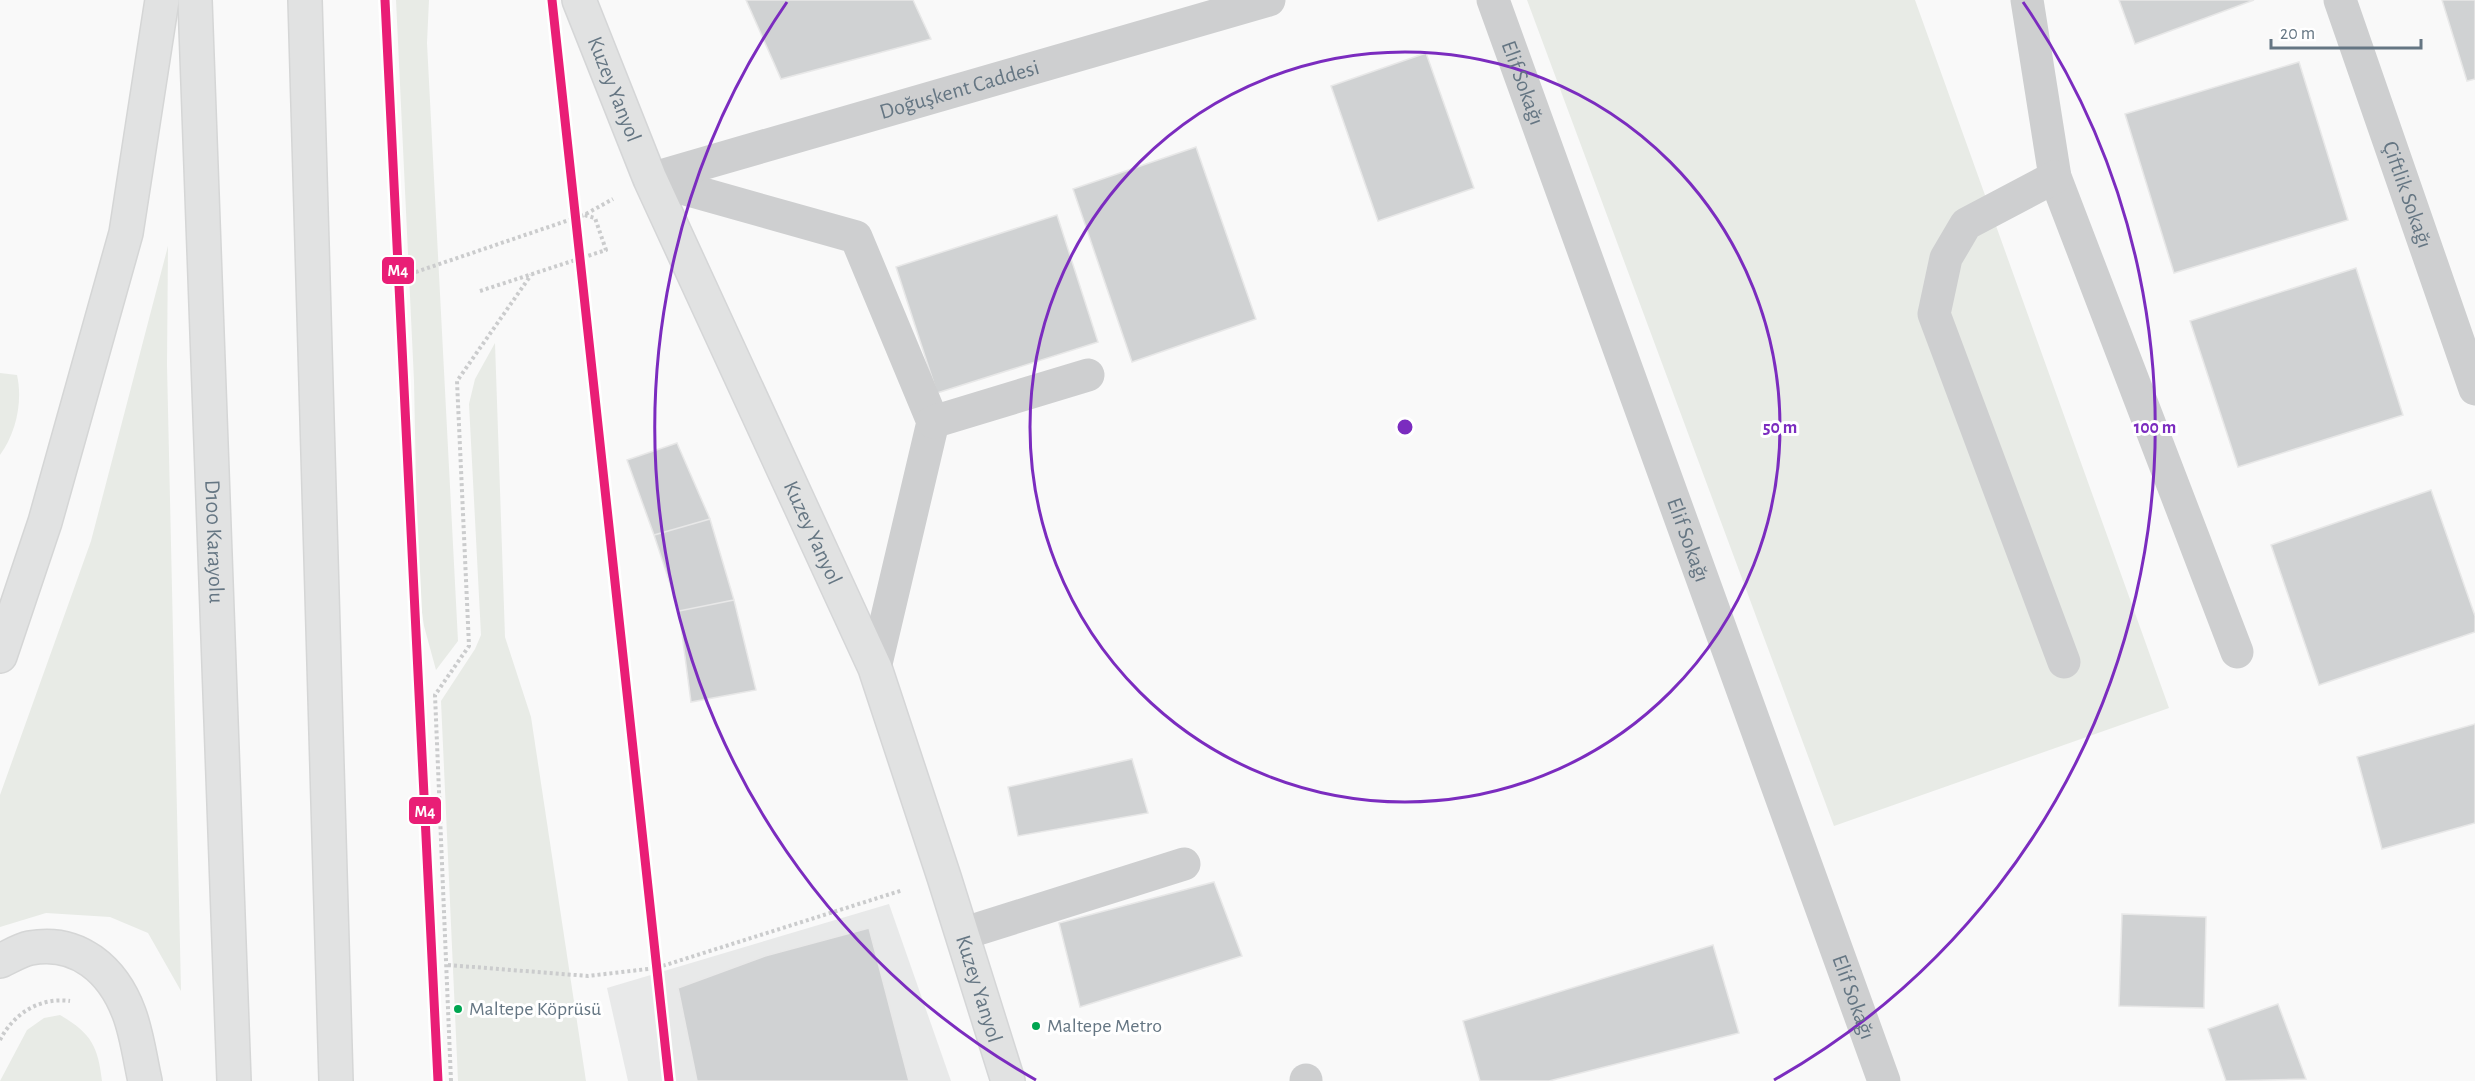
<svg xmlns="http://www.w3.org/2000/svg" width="2475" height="1081" font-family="'Alegreya Sans',sans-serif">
<rect width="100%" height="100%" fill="#f9f9f9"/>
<path fill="#e8e9e9" d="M 889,904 L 951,1081 L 628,1081 L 607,988 Z"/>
<path fill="#e8ebe6" d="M 396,0 L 429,0 L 427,43 L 458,641 L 436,670 L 424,626 L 418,586 L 414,381 Z
M 1527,0 L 1915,0 L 2169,708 L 1834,826 Z
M 168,246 L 167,365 L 181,991 L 148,933 L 110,917 L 46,913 L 0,927 L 0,795 L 91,541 Z
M 495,343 L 505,637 L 531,717 L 586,1081 L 458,1081 L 441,701 L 475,649 L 481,635 L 469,404 L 475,379 Z
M 0,373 L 17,375 C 23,402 16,433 0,455 Z
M 60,1015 C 91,1033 98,1046 102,1081 L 0,1081 L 27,1030 L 44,1018 Z"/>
<path fill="#d0d2d3" stroke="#e8e8e8" stroke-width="1.5" d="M 746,0 L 913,0 L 931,39 L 781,79 Z
M 2119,0 L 2254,0 L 2135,44 Z
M 2442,0 L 2475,0 L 2475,79 L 2467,81 Z
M 1426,53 L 1474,188 L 1378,221 L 1331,86 Z
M 2299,62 L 2348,220 L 2174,273 L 2125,114 Z
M 1196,147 L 1256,319 L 1132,362 L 1073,189 Z
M 1057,215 L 1098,342 L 937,393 L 896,267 Z
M 2356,268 L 2403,415 L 2238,467 L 2190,321 Z
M 677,443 L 710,519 L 654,535 L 627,460 Z
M 2431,490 L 2475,616 L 2475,632 L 2319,685 L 2271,545 Z
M 710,519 L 734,600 L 679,611 L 654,535 Z
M 734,600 L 756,690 L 691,702 L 679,611 Z
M 2475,724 L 2475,823 L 2382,849 L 2357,757 Z
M 1132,759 L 1148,813 L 1018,836 L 1008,787 Z
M 1214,882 L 1242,956 L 1080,1007 L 1059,923 Z
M 2122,914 L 2206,917 L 2204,1008 L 2119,1006 Z
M 869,928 L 909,1081 L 697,1081 L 678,988 L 765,956 Z
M 1713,945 L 1739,1033 L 1549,1081 L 1480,1081 L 1463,1021 Z
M 2278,1004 L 2306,1079 L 2226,1081 L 2208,1029 Z"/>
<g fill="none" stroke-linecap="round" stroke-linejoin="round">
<g stroke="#d5d6d7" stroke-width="36">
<g id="major">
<path id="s4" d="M 579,0 L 650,179 L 875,668 L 944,877 L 1008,1081"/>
</g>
</g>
<g stroke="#d5d6d6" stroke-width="36">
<g id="highway">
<path id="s5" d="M 195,0 L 234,1081"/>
<path d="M 305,0 L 336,1081"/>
<path d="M 0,656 L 45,522 L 126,233 L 162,0"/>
<path d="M 0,961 C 9,957 20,950 30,948 C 78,939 113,970 129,1013 C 137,1034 140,1059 145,1081"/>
</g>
</g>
<path stroke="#cbcccd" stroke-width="4" stroke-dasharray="3 3" stroke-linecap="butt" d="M 410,274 L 584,215
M 480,291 L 606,250 L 595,218 L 584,215 L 613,199
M 448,965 L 588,976 L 656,968 L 903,890
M 0,1040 C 14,1013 40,997 70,1001
M 451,1081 L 435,695 L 469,646 L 457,381 L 531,275"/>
<g stroke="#cecfd0" stroke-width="33">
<path id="s1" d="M 1493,0 L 1884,1081"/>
<path d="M 2027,0 L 2055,177 L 2237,652"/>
<path id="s2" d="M 2340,0 L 2475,389"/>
<path d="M 2055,177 L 1966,224 L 1946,258 L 1934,314 L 2064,662"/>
<path d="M 650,179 L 856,237 L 933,422 L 875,668"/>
<path id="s3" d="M 650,179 L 1269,0"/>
<path d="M 933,422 L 1088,375"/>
<path d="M 962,934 L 1184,864"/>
<path d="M 1306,1080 L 1306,1081"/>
</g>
<use href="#major" stroke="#e1e2e2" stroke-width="33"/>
<use href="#highway" stroke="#e1e2e2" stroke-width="33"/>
<g stroke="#fff" stroke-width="14">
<path id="metro-1" d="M 385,0 L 438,1081
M 552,0 L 669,1081"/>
</g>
<use href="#metro-1" stroke="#e91e76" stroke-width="9"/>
</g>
<g fill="none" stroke="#7b2cbf" stroke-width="3">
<circle cx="1405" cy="427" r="375"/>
<path d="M1036 1080A750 750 0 0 1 787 2M2023 2A750 750 0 0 1 1774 1080"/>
</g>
<g fill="#00a651" stroke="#fff" stroke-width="2">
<circle cx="458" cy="1009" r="5"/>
<circle cx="1036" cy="1026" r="5"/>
</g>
<g text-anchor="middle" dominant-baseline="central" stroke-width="6" stroke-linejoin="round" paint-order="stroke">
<g font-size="20" fill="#657683" stroke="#fff" text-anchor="start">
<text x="469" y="1009">Maltepe Köprüsü</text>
<text x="1047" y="1026">Maltepe Metro</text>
</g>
<g font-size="22" fill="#657683" stroke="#fff">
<text stroke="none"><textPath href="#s1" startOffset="88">Elif Sokağı</textPath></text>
<text stroke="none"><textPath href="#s4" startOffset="96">Kuzey Yanyol</textPath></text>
<text stroke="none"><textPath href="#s3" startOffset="322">Doğuşkent Caddesi</textPath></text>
<text stroke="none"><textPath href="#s2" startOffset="206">Çiftlik Sokağı</textPath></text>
<text stroke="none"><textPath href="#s4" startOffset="582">Kuzey Yanyol</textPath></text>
<text stroke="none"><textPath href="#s5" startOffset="542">D100 Karayolu</textPath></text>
<text stroke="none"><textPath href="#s1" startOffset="574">Elif Sokağı</textPath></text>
<text stroke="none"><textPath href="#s4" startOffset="1068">Kuzey Yanyol</textPath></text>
<text stroke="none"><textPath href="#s1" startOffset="1060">Elif Sokağı</textPath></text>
</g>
</g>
<circle cx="1405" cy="427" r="9" fill="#7b2cbf" stroke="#fff" stroke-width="3"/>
<g font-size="18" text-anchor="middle" font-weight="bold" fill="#7b2cbf" stroke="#fff" stroke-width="6" stroke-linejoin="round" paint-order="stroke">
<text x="1780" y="433">50 m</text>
<text x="2155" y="433">100 m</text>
</g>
<g stroke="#fff" stroke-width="2">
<rect x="381" y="256" width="34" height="29" rx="6" fill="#e91e76"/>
<rect x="408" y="796" width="34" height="29" rx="6" fill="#e91e76"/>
</g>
<g font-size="16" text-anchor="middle" font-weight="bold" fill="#fff">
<text x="398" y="276">M4</text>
<text x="425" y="817">M4</text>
</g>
<path d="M2271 39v9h150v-9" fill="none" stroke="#657683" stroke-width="3"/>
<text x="2280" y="39" font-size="18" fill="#657683" stroke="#ffffff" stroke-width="4.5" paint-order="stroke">20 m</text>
</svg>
